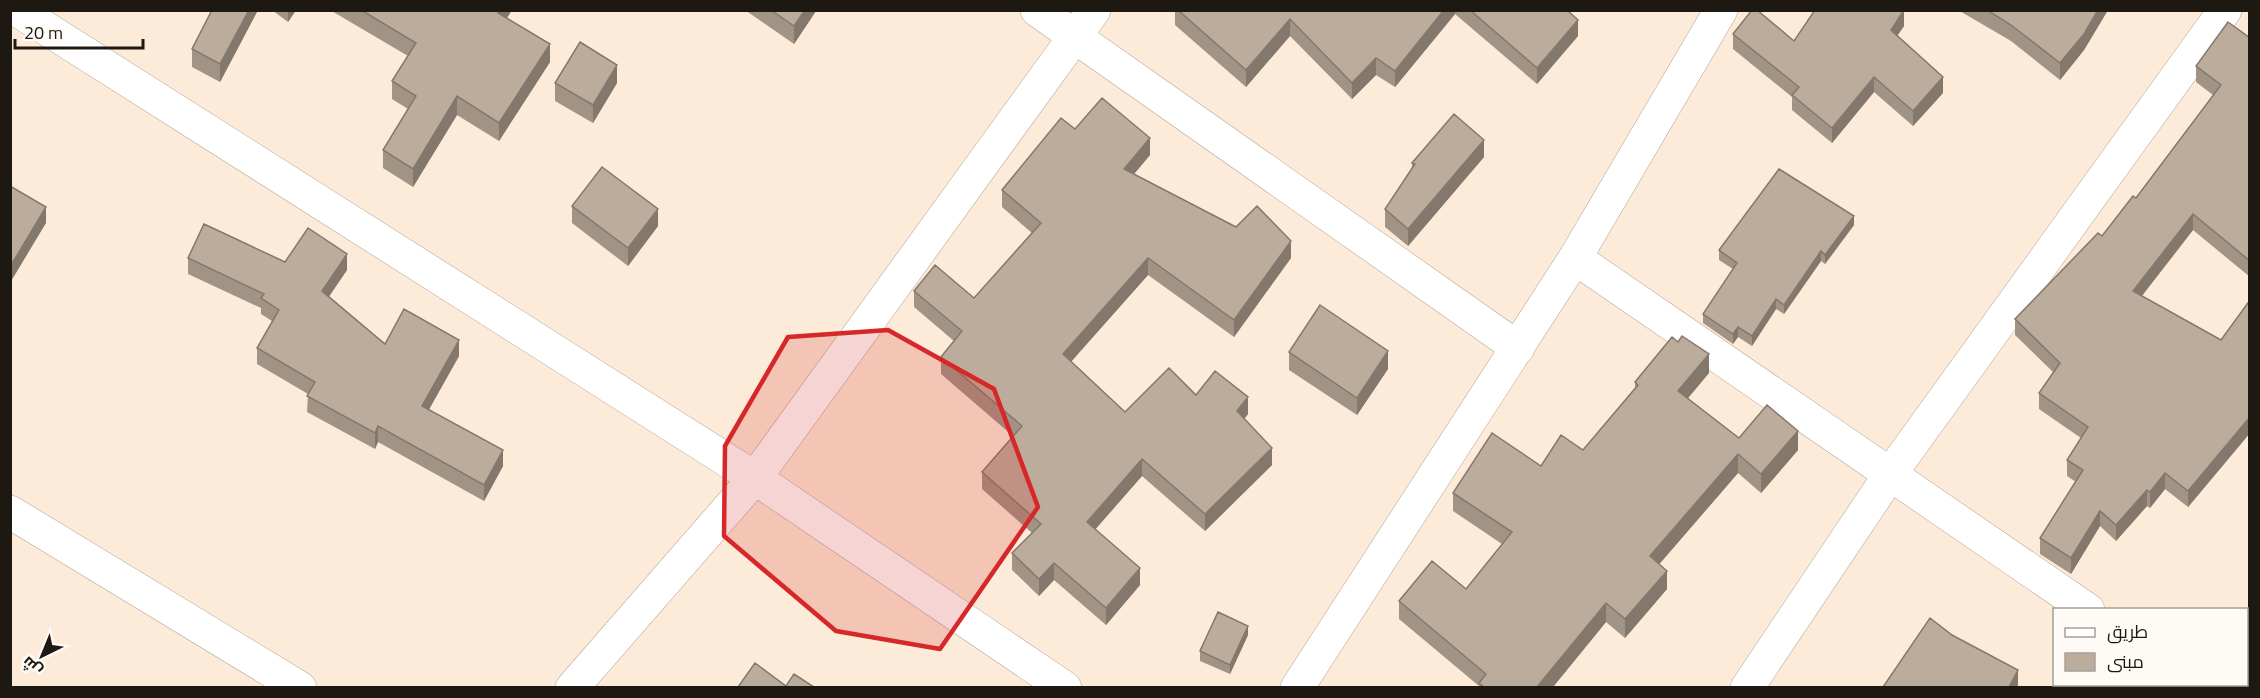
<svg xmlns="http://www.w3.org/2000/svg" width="2260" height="698" font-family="'Titillium Web',Cairo,sans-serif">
<rect width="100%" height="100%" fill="#fcebd9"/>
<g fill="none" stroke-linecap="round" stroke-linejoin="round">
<g stroke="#b6a695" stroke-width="34">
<path id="minor" d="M 17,10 L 755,478 L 1065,688
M 1037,10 L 1518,348
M 1575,258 L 2088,610
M 10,512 L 300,688
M 2246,630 L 2250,626
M 2197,684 L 2201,688
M 572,688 L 755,478 L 1094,10
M 1297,688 L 1575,258 L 1721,10
M 1747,688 L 1891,473 L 2225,10"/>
</g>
<use href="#minor" stroke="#fff" stroke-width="33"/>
</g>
<path fill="#a29485" d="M 210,10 L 258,10 L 220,82 L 192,67 L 192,49 L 210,15 Z
M 272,10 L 296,10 L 288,22 Z
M 330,10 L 512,10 L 507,18 L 550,62 L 499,141 L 457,115 L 413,187 L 383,168 L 383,150 L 408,109 L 392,99 L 392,81 L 408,56 Z
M 745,10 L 816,10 L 816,11 L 794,44 Z
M 1175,10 L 1567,10 L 1578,36 L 1537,84 L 1455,14 L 1395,87 L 1376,75 L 1352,99 L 1290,36 L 1246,87 L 1175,25 Z
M 1958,10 L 2108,10 L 2084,50 L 2060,80 L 2011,41 Z
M 1904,26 L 1897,36 L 1943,93 L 1913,126 L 1874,92 L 1832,143 L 1792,110 L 1792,97 L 1733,49 L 1733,34 L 1794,41 Z
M 2250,38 L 2250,277 L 2193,230 L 2142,296 L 2221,340 L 2250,300 L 2250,433 L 2188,507 L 2165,489 L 2150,508 L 2147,506 L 2116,541 L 2100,526 L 2071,574 L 2040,554 L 2040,538 L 2076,482 L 2067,476 L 2067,460 L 2081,438 L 2039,409 L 2039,393 L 2053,372 L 2015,335 L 2015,319 L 2102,236 L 2136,198 L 2213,95 L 2196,82 L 2196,66 Z
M 555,83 L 617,83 L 593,123 L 555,101 Z
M 1075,129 L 1150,155 L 1134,174 L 1291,258 L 1234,337 L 1148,275 L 1071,361 L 1125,412 L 1196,395 L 1248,414 L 1244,419 L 1272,465 L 1205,531 L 1142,476 L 1095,529 L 1140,585 L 1106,625 L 1054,580 L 1039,596 L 1012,570 L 1012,553 L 1032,533 L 982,489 L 982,472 L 1013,436 L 941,374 L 941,357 L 954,341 L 914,307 L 914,291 L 974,298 L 1032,233 L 1002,207 L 1002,190 Z
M 1484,157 L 1408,246 L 1385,227 L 1385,209 L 1412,167 L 1412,163 Z
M 572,206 L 658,226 L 628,266 L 572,223 Z
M 1854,225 L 1825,264 L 1821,261 L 1784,314 L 1776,309 L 1752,346 L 1738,337 L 1733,344 L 1703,323 L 1703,314 L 1733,269 L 1719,260 L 1719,250 Z
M 188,258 L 347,270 L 329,296 L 385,344 L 459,356 L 429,409 L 503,466 L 484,501 L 378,442 L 375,449 L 307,412 L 308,394 L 257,364 L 257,348 L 272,321 L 261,314 L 261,308 L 188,274 Z
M 1289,352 L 1388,369 L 1357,415 L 1289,370 Z
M 1709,373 L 1688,398 L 1739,438 L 1798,450 L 1761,493 L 1738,473 L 1659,564 L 1667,589 L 1625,638 L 1606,622 L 1553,687 L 1479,687 L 1479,686 L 1399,619 L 1399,601 L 1466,589 L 1502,544 L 1453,511 L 1453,493 L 1541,466 L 1583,450 L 1635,388 L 1635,382 Z
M 1248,635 L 1230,674 L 1200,661 L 1200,651 Z"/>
<path fill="#84786c" d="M 249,10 L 258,10 L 220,82 L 220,64 Z
M 288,10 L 296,10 L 288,22 Z
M 500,10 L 512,10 L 498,31 L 498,13 Z
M 805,10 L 816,11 L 794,44 L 794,26 Z
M 1444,10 L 1455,10 L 1455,14 L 1395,87 L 1395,71 Z
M 2098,10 L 2108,10 L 2084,50 L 2060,80 L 2060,63 Z
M 1904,11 L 1904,26 L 1891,45 L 1891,30 Z
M 1290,19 L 1290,36 L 1246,87 L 1246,70 Z
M 1578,20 L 1578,36 L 1537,84 L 1537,68 Z
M 550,44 L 550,62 L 499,141 L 499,123 Z
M 1376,58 L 1376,75 L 1352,99 L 1352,83 Z
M 617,65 L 617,83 L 593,123 L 593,105 Z
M 1874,77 L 1874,92 L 1832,143 L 1832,128 Z
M 1943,77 L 1943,93 L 1913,126 L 1913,111 Z
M 457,96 L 457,115 L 413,187 L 413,169 Z
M 1150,138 L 1150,155 L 1124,186 L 1124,169 Z
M 1484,140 L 1484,157 L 1408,246 L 1408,229 Z
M 46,207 L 46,223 L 10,283 L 10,267 Z
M 658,209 L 658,226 L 628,266 L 628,248 Z
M 2193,214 L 2193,230 L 2133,307 L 2133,291 Z
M 1854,216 L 1854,225 L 1825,264 L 1825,255 Z
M 1291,241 L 1291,258 L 1234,337 L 1234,320 Z
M 1821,251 L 1821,261 L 1784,314 L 1784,305 Z
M 347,254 L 347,270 L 322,307 L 322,291 Z
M 1148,258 L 1148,275 L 1063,371 L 1063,354 Z
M 1776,299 L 1776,309 L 1752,346 L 1752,336 Z
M 1738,327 L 1738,337 L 1733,344 L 1733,334 Z
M 459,340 L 459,356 L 422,422 L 422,406 Z
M 1388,351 L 1388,369 L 1357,415 L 1357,398 Z
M 1709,354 L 1709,373 L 1678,410 L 1678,391 Z
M 1248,397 L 1248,414 L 1237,428 L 1237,411 Z
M 2250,417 L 2250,433 L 2188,507 L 2188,491 Z
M 378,426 L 378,442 L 375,449 L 375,433 Z
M 1798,431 L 1798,450 L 1761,493 L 1761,474 Z
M 1272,448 L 1272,465 L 1205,531 L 1205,514 Z
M 503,450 L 503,466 L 484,501 L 484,485 Z
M 1738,454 L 1738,473 L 1650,575 L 1650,556 Z
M 1142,459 L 1142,476 L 1087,539 L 1087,522 Z
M 2165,473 L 2165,489 L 2150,508 L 2150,492 Z
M 2147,490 L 2147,506 L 2116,541 L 2116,525 Z
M 2100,511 L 2100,526 L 2071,574 L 2071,558 Z
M 1054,563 L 1054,580 L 1039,596 L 1039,579 Z
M 1140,568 L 1140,585 L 1106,625 L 1106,608 Z
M 1667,571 L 1667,589 L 1625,638 L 1625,619 Z
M 1606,603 L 1606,622 L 1553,687 L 1537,687 Z
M 1248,626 L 1248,635 L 1230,674 L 1230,665 Z
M 2018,670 L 2018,685 L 2017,687 L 2009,687 Z"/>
<path fill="#bcac9b" stroke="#84786c" stroke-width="1.5" d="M 212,10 L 249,10 L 220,64 L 192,49 Z
M 361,10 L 500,10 L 498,13 L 550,44 L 499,123 L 457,96 L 413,169 L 383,150 L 416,96 L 392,81 L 416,43 Z
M 771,10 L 805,10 L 794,26 Z
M 1178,10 L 1444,10 L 1395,71 L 1376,58 L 1352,83 L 1290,19 L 1246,70 Z
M 1470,10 L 1567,10 L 1578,20 L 1537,68 Z
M 1752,10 L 1757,10 L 1794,41 L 1815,10 L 1904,10 L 1891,30 L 1943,77 L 1913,111 L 1874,77 L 1832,128 L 1792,95 L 1799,87 L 1733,34 Z
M 1987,10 L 2098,10 L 2084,34 L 2060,63 L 2011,25 Z
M 2228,22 L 2250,38 L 2250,261 L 2193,214 L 2133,291 L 2221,340 L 2250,300 L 2250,417 L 2188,491 L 2165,473 L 2150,492 L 2147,490 L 2116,525 L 2100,511 L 2071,558 L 2040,538 L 2083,470 L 2067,460 L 2088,427 L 2039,393 L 2060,363 L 2015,319 L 2098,233 L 2102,236 L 2133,196 L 2136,198 L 2221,85 L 2196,66 Z
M 580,42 L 617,65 L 593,105 L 555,83 Z
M 1102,98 L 1150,138 L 1124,169 L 1236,227 L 1257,206 L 1291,241 L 1234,320 L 1148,258 L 1063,354 L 1125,412 L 1169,368 L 1196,395 L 1215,371 L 1248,397 L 1237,411 L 1272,448 L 1205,514 L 1142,459 L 1087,522 L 1140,568 L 1106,608 L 1054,563 L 1039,579 L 1012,553 L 1041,524 L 982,472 L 1022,426 L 941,357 L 962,331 L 914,291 L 935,265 L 974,298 L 1041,223 L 1002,190 L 1061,118 L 1075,129 Z
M 1454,114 L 1484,140 L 1408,229 L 1385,209 L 1415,164 L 1412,163 Z
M 602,167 L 658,209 L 628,248 L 572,206 Z
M 1779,169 L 1854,216 L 1825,255 L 1821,251 L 1784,305 L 1776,299 L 1752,336 L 1738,327 L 1733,334 L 1703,314 L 1737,263 L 1719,250 Z
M 10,186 L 46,207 L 10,267 Z
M 204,224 L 285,262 L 308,228 L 347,254 L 322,291 L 385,344 L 404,309 L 459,340 L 422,406 L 503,450 L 484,485 L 378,426 L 375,433 L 307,396 L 315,382 L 257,348 L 279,310 L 261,298 L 264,294 L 188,258 Z
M 1320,305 L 1388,351 L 1357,398 L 1289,352 Z
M 1682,336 L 1709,354 L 1678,391 L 1739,438 L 1767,405 L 1798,431 L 1761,474 L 1738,454 L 1650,556 L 1667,571 L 1625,619 L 1606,603 L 1537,687 L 1484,687 L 1479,683 L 1486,674 L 1399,601 L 1432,561 L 1466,589 L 1512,532 L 1453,493 L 1492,433 L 1541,466 L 1561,435 L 1583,450 L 1638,385 L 1635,382 L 1672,337 L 1678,342 Z
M 1218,612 L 1248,626 L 1230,665 L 1200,651 Z
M 1930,618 L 1952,635 L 2018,670 L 2009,687 L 1883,687 Z
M 755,663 L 786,686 L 794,674 L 814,687 L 738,687 Z"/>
<path fill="#d62828" fill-opacity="0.2" stroke="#d62828" stroke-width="4.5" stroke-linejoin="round" d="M 888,330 L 994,389 L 1038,507 L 940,649 L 836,631 L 724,536 L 725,446 L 788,337 Z"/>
<rect width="2260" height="698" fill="none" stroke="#1e1812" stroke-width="24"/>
<rect x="2053" y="608" width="195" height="78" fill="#fefbf7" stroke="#a4a09b" stroke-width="1.5"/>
<rect x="2065" y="628" width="30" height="9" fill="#ffffff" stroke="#a4a09b" stroke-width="1.5"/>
<text x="2107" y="638" font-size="18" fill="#1e1812">طريق</text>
<rect x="2065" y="653" width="30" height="18" fill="#bcac9b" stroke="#a4a09b" stroke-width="1.5"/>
<text x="2107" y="668" font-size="18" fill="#1e1812">مبنى</text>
<g transform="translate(42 656) rotate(223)" stroke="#fefbf7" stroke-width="4.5" paint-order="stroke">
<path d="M0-4.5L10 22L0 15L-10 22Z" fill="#1e1812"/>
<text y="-9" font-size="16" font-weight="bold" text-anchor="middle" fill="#1e1812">ش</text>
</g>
<path d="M15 39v9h128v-9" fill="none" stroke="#1e1812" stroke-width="3"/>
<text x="24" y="39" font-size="18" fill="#1e1812" stroke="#fefbf7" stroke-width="4.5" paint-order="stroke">20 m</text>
</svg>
